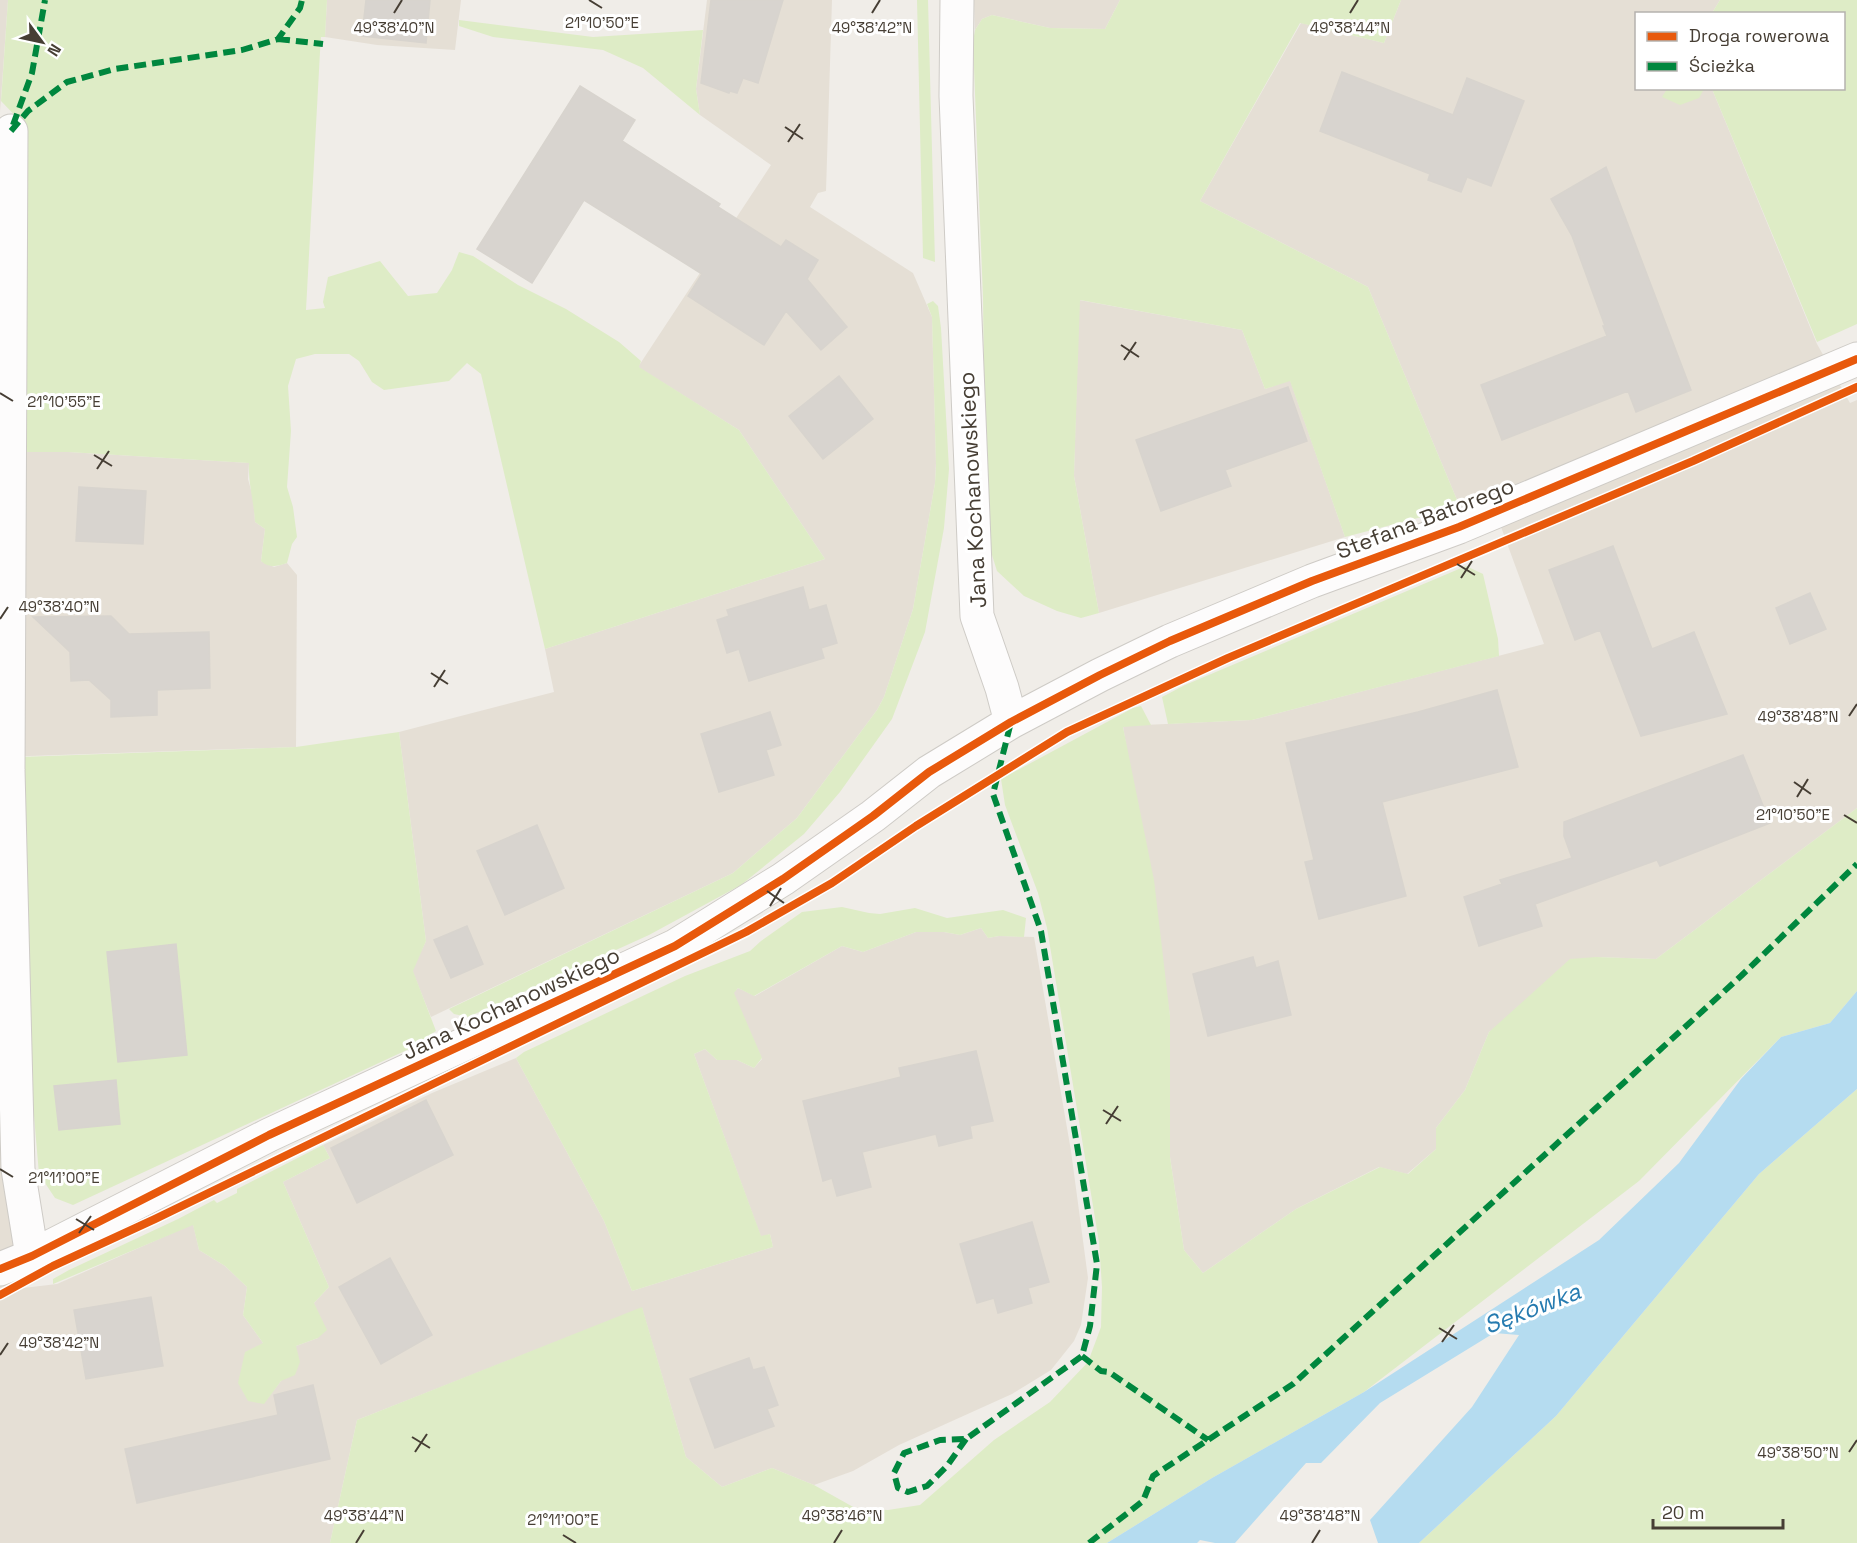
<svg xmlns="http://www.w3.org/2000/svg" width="1857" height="1543" font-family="'Space Grotesk',sans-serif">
<rect width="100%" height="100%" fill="#f0ede8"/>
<path fill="#e5dfd5" d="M 0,0 L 8,0 L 0,112 Z
M 327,0 L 461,0 L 455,50 L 377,45 L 325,37 Z
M 707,0 L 832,0 L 826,191 L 818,193 L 810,207 L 913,273 L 932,317 L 936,463 L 935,483 L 913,609 L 884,697 L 877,710 L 797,818 L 733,873 L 431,1017 L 412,970 L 426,941 L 399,732 L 554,692 L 545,649 L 825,559 L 739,430 L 638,367 L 771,165 L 700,115 L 696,89 Z
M 974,0 L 1120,0 L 1105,29 L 1050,28 L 992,15 L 982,19 L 975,30 Z
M 1401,0 L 1720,0 L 1712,13 L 1636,14 L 1636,88 L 1712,89 L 1817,344 L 1850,403 L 1857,400 L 1857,808 L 1656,959 L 1596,957 L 1489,1032 L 1465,1090 L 1436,1128 L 1436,1149 L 1407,1174 L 1379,1167 L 1296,1209 L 1203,1273 L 1184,1250 L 1170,1157 L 1170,1016 L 1123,726 L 1252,720 L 1544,644 L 1490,497 L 1460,507 L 1368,287 L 1200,201 L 1301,23 L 1384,43 Z
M 1079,300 L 1242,330 L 1265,389 L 1290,380 L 1345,537 L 1099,613 L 1074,476 Z
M 0,452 L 68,452 L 249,463 L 248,479 L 254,501 L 255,522 L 265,529 L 261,561 L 274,567 L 287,563 L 297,575 L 296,747 L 0,757 Z
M 981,928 L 988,938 L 999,936 L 1034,937 L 1071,1151 L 1088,1278 L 1081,1325 L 1074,1341 L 1051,1370 L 1012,1394 L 899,1445 L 853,1471 L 814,1485 L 772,1468 L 722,1487 L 686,1457 L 642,1308 L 357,1420 L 330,1543 L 0,1543 L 0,1057 L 23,1288 L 57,1284 L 193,1224 L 199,1250 L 225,1266 L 247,1287 L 243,1315 L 263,1343 L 263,1404 L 281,1381 L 296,1346 L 318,1338 L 314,1303 L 329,1287 L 283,1182 L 330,1158 L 323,1145 L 432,1093 L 516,1058 L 604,1221 L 632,1291 L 773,1247 L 770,1234 L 761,1237 L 694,1054 L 705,1049 L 717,1060 L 737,1060 L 754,1068 L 762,1059 L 733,993 L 738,988 L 755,996 L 842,946 L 863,952 L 916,932 L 944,932 L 960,935 Z"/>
<path fill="#deecc6" d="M 8,0 L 327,0 L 325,37 L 321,37 L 320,52 L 306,310 L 325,308 L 323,302 L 328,277 L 380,261 L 408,296 L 437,293 L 452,270 L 459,252 L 473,256 L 518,285 L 566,309 L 619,342 L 641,361 L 639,367 L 739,430 L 825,559 L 545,649 L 481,374 L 467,363 L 449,381 L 384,390 L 372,382 L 359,361 L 349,354 L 315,354 L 296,359 L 288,386 L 291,431 L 287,487 L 293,507 L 297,537 L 292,544 L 287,563 C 277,566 270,569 261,561 L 265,529 L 255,522 C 254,502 248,483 249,463 L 68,452 L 15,452 L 17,263 L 27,128 L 1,101 Z
M 917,0 L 928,0 L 935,262 L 923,258 Z
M 1120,0 L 1401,0 L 1384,43 L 1300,23 L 1200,201 L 1368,287 L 1460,507 L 1345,537 L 1290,381 L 1265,389 L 1242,330 L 1080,300 L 1074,476 L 1099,613 L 1081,618 L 1057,611 L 1024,596 L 997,571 L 986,536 L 983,298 L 973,42 L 975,30 L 982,19 L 992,15 L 1050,28 L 1105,29 Z
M 1720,0 L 1857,0 L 1857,324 L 1817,342 L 1712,89 L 1844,88 L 1844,14 L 1712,13 Z
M 459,20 L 593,37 L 703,30 L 696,89 L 700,115 L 643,68 L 603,50 L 493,37 L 459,26 Z
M 1667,89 L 1667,88 L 1704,89 L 1699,98 L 1680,105 L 1662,97 Z
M 933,301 L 938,306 L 941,328 L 949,469 L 944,528 L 925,632 L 892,719 L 840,792 L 804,834 L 741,885 L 649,935 L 468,1017 L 454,1014 L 449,1009 L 733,873 L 797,818 L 877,710 L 884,697 L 913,609 L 935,483 L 936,466 L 932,317 L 927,304 Z
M 1466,566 L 1483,574 L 1498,639 L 1499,656 L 1252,720 L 1168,724 L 1162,697 L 1185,685 Z
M 1141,706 L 1151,725 L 1123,727 L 1154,880 L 1170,1016 L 1170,1157 L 1184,1250 L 1203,1273 L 1296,1209 L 1380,1167 L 1408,1174 L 1436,1149 L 1436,1128 L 1465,1090 L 1489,1032 L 1570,959 L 1596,957 L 1656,959 L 1857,808 L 1857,991 L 1830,1023 L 1781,1037 L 1639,1181 L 1364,1392 L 1212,1478 L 1107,1543 L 330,1543 L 357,1420 L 642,1307 L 686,1457 L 722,1487 L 772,1468 L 814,1485 L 855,1508 L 888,1510 L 920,1505 L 994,1440 L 1050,1402 L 1088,1362 L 1101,1327 L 1102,1287 L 1099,1242 L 1047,928 L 1038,893 L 1005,805 L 1001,779 L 1133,708 Z
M 399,732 L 426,941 L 413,971 L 436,1031 L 409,1049 L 73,1205 L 55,1198 L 39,1174 L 27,1035 L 20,757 L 296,747 Z
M 842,907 L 869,913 L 880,914 L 915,908 L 947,918 L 1003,910 L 1026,918 L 1024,937 L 999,936 L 988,938 L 981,928 L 960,935 L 944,932 L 916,932 L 863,952 L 842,946 L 754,996 L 738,988 L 734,993 L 762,1058 L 754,1068 L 737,1060 L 717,1060 L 705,1049 L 694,1054 L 761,1236 L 770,1234 L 773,1247 L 632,1291 L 604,1221 L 516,1058 L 524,1052 L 685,976 L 750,951 L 761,941 L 802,912 Z
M 1857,1089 L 1857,1543 L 1419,1543 L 1556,1416 L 1759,1174 Z
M 323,1145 L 330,1158 L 283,1182 L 329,1287 L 314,1303 L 327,1330 L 318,1338 L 296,1346 L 300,1362 L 295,1375 L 281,1381 L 264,1404 L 248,1401 L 238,1383 L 245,1352 L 263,1343 L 243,1315 L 247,1287 L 225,1266 L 199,1250 L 193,1225 L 53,1284 L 53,1279 L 69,1270 L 178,1219 L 214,1200 L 217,1203 L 237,1193 L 237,1189 Z"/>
<path fill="#b5dcf0" d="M 1857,991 L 1857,1089 L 1759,1174 L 1556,1416 L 1419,1543 L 1378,1543 L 1370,1520 L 1472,1407 L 1519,1335 L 1494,1333 L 1380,1403 L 1321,1463 L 1306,1463 L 1235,1543 L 1215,1543 L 1200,1540 L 1197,1543 L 1107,1543 L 1212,1478 L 1364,1392 L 1599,1240 L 1679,1163 L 1741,1079 L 1781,1037 L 1830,1023 Z"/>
<path fill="#d8d4cf" stroke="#d8d4ce" stroke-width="1.5" d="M 366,0 L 430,0 L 426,43 L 362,36 Z
M 711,0 L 783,0 L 758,83 L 743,78 L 737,93 L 730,91 L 729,93 L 701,83 Z
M 1342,72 L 1453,115 L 1467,78 L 1524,101 L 1491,186 L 1467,177 L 1461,192 L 1428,180 L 1430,174 L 1320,131 Z
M 580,86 L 635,120 L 622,141 L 720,204 L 718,207 L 781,247 L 786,240 L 818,260 L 807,279 L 847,327 L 821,350 L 786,311 L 764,345 L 688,296 L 702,274 L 584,200 L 532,283 L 477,249 Z
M 1606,167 L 1691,390 L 1636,412 L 1628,391 L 1502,440 L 1481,385 L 1607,336 L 1603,326 L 1605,326 L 1572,236 L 1551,199 Z
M 839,376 L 873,419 L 823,459 L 789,416 Z
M 1288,387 L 1307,441 L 1225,470 L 1231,486 L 1161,511 L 1136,440 Z
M 79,487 L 146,491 L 143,544 L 76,541 Z
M 1613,546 L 1652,649 L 1694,632 L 1727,714 L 1641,736 L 1600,630 L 1575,640 L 1549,570 Z
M 803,587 L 809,610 L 826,605 L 837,643 L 821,648 L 824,658 L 749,681 L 739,649 L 727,653 L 717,620 L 729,616 L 727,610 Z
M 1810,593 L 1826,629 L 1790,644 L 1776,608 Z
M 111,616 L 129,634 L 209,632 L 210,688 L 157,690 L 157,715 L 111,717 L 111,700 L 89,680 L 71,681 L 70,652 L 33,617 Z
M 1497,690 L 1518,767 L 1382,802 L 1406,896 L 1319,919 L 1305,862 L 1314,860 L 1286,743 L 1418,712 Z
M 770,712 L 781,745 L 766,750 L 774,775 L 719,792 L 701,734 Z
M 1743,755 L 1770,823 L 1660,866 L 1657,860 L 1535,904 L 1542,926 L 1479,946 L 1464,897 L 1502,884 L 1500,880 L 1572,858 L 1564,836 L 1564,822 Z
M 537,825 L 564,888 L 505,915 L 477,851 Z
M 467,926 L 483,964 L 451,978 L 434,940 Z
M 176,944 L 187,1055 L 118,1062 L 107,952 Z
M 1253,957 L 1256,968 L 1278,961 L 1291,1015 L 1208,1036 L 1193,974 Z
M 976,1051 L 993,1121 L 970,1126 L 972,1138 L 939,1146 L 936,1134 L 862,1152 L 871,1187 L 837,1196 L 832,1178 L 823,1181 L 803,1101 L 901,1077 L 899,1068 Z
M 116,1080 L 120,1124 L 59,1130 L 54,1086 Z
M 426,1100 L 453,1155 L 357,1203 L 331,1148 Z
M 1032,1222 L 1049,1282 L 1028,1288 L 1032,1303 L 998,1313 L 994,1298 L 977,1303 L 960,1244 Z
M 390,1258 L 432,1335 L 381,1364 L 339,1287 Z
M 151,1297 L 163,1366 L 86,1379 L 74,1310 Z
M 749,1358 L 753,1370 L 764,1367 L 778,1405 L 767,1409 L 774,1426 L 715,1448 L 690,1379 Z
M 313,1385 L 330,1459 L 137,1503 L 125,1449 L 278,1415 L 274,1395 Z"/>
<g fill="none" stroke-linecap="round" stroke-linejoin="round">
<g stroke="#cecbc6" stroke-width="35">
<path id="minor" d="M 957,0 L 956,96 L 977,616 L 1002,688 L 1011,722
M 11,131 L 8,770 L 18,1169 L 32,1256
M 0,1269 L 32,1256 L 269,1135 L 675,946 L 783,879 L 873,816 L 929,772 L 1011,722 L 1100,675 L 1170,641 L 1312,581 L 1459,527 L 1857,359"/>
</g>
<use href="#minor" stroke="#fdfcfc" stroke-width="33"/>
<path stroke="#00873e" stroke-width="6" stroke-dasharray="12 6" stroke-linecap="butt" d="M 278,39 L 323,44
M 13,125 L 32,73 L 45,0
M 11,131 L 28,111 L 67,82 L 115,69 L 242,50 L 278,39 L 300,8 L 302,0
M 1082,1356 L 1101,1371 L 1109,1372 L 1208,1440
M 966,1439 L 947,1466 L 927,1486 L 908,1492 L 898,1488 L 894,1473 L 904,1453 L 940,1440 L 966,1439 L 1082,1356 L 1090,1326 L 1097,1264 L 1041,931 L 993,794 L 1011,722
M 1089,1543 L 1143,1501 L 1153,1476 L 1293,1384 L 1741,976 L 1857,864"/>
<g stroke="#fff" stroke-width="11">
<path id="cycleway" d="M 0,1269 L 32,1256 L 269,1135 L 675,946 L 783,879 L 873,816 L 929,772 L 1011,722 L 1100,675 L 1170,641 L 1312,581 L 1459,527 L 1857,359
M 0,1295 L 53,1266 L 155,1219 L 746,932 L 832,883 L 916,826 L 1067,732 L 1228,658 L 1693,461 L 1857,387"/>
</g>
<use href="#cycleway" stroke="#e8590c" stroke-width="8"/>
</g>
<path fill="none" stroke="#463e34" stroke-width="2" d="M 589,0 L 602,8M 394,13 L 402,0M 872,13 L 880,0M 1350,13 L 1358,0M 785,127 L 803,139M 788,142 L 800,124M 1121,345 L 1139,357M 1124,360 L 1136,342M 0,393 L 13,401M 94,455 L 112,466M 97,469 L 109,451M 1457,564 L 1475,575M 1461,578 L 1472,561M 0,619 L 8,607M 431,673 L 448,684M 434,687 L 445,670M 1849,716 L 1857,704M 1794,782 L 1811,794M 1797,797 L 1808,779M 1844,815 L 1857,823M 767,891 L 784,903M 770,906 L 781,888M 1103,1110 L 1121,1121M 1106,1124 L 1118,1106M 0,1169 L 13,1177M 76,1219 L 94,1230M 79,1233 L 91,1216M 1439,1328 L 1457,1339M 1442,1342 L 1454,1325M 0,1355 L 8,1343M 412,1437 L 430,1448M 415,1452 L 427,1434M 1849,1452 L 1857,1440M 563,1535 L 576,1543M 356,1543 L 364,1530M 834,1543 L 842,1530M 1312,1543 L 1320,1530"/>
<g text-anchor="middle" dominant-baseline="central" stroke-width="6" stroke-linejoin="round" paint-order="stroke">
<g font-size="22" fill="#463e34" stroke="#fff">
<text transform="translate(972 490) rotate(-93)">Jana Kochanowskiego</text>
<text transform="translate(1425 518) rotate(-21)">Stefana Batorego</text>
<text transform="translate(511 1003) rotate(-25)">Jana Kochanowskiego</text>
</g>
<g font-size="24" font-style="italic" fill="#267bb0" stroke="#fff">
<text transform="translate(1532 1308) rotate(-21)">Sękówka</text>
</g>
</g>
<g font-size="15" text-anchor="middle" fill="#463e34" stroke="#fff" stroke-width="6" stroke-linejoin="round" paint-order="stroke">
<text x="602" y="28">21°10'50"E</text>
<text x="1350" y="33">49°38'44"N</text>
<text x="394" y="33">49°38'40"N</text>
<text x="872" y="33">49°38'42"N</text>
<text x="64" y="407">21°10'55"E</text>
<text x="59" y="612">49°38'40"N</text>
<text x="1798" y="722">49°38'48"N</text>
<text x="1793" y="820">21°10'50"E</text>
<text x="64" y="1183">21°11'00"E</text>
<text x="59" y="1348">49°38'42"N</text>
<text x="1798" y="1458">49°38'50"N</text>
<text x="364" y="1521">49°38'44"N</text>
<text x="842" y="1521">49°38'46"N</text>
<text x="1320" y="1521">49°38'48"N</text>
<text x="563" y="1525">21°11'00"E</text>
</g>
<rect x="1635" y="12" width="210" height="78" fill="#ffffff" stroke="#b5b2ae" stroke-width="1.5"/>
<rect x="1647" y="32" width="30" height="9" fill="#e8590c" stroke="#b5b2ae" stroke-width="1.5"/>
<text x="1689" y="42" font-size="18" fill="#463e34">Droga rowerowa</text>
<rect x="1647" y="62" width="30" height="9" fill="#00873e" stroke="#b5b2ae" stroke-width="1.5"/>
<text x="1689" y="72" font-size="18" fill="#463e34">Ścieżka</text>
<g transform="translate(42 42) rotate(123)" stroke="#ffffff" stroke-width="4.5" paint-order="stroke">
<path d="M0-4.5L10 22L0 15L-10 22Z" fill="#463e34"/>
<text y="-9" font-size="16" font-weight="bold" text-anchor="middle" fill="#463e34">N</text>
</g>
<path d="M1653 1519v9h130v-9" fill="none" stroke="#463e34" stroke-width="3"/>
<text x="1662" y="1519" font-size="18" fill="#463e34" stroke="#ffffff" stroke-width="4.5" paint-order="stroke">20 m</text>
</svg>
